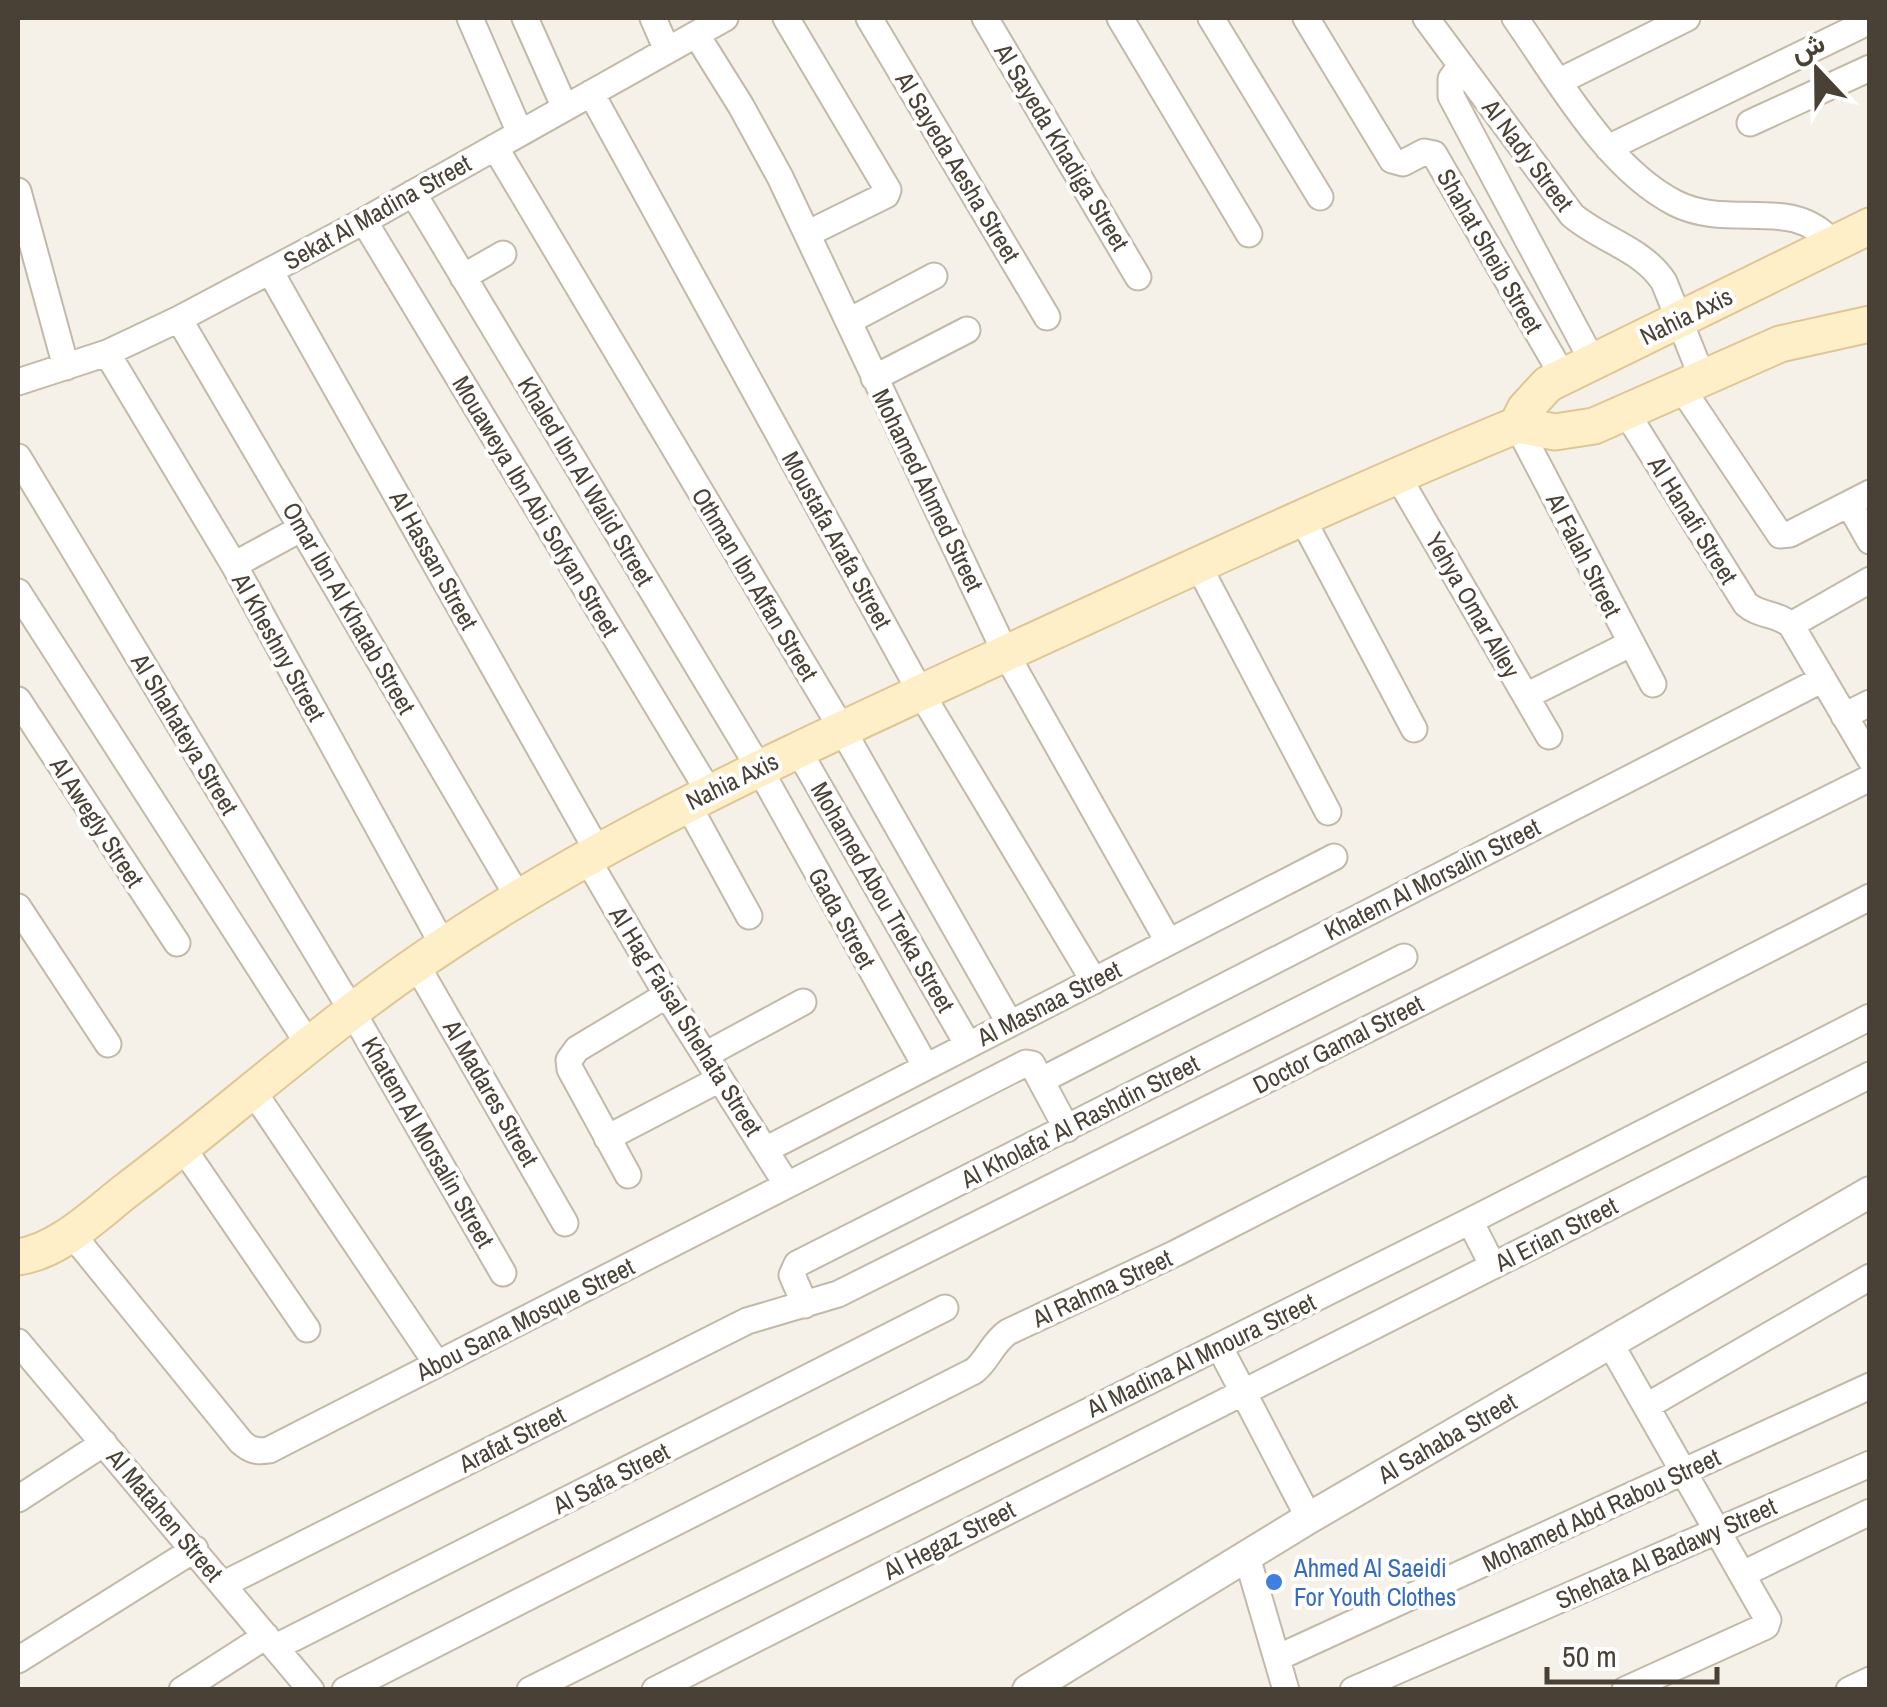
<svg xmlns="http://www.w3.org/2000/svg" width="1887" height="1707" font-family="'Archivo Narrow',Vazirmatn,sans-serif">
<rect width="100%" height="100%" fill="#f6f1e8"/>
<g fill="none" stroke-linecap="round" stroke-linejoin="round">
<g stroke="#c3b9a9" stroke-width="29">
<path id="minor" d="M 470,18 L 520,133
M 525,18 L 565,108
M 653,18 L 667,50
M 786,18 L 888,190 L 886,195 L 807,234
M 869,18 L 1047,317
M 985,18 L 1138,277
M 1120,18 L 1249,234
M 1211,18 L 1320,197
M 1306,18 L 1392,160 L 1403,163 L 1424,152 L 1434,154 L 1563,376
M 1426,18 L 1572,215 C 1601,240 1643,249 1664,282 L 1702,377
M 1515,18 C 1558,79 1607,168 1675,203 C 1730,231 1794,194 1833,244
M 696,34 L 741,106 L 780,177 L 1006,654 L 1168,941
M 1461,65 L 1451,79 L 1451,96 L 1593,362
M 1560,81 L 1687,18
M 591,93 L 921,693 L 1094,981
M 1750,123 L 1870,68
M 495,147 L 842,729 L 1010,1024
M 1608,148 L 1870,21
M 18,191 L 66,367
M 413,193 L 759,768 L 926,1067
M 364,221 L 709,792
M 270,271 L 597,850
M 463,277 L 503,254
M 179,319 L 518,897
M 849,321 L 934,276
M 107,353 L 234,565 L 443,945
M 874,378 L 967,330
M 18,382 L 107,353 L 179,319 L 364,221 L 725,18
M 1681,387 L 1780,535 L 1790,534 L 1870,493
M 1626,412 L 1746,604 C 1759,616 1777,613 1791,625 L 1870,759
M 1517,425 L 1653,684
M 18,457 L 352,1011 L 503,1273
M 1397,475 L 1549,736
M 1849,504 L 1870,541
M 1302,518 L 1414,729
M 234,565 L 302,528
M 1198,565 L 1328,812
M 18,592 L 309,1045
M 1791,625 L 1870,580
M 1526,696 L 1630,644
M 18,700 L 177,943
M 1844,716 L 1870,703
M 798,750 L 968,1045
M 687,803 L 749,916
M 586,857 L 667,995 L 787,1185
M 18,907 L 108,1044
M 416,964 L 565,1223
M 705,1055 L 803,1002
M 1042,1080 L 1823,679
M 253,1091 L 437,1364
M 607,1138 L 720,1079
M 183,1148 L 307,1329
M 765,1150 L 1334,857
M 628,1175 L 570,1069 L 569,1060 L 577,1049 L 667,995
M 1470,1221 L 1493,1266
M 71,1233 L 241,1442 C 250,1450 256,1452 269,1450 L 1026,1063 L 1032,1064 L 1067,1129
M 805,1305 L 792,1275 L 797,1264 L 1404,957
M 18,1342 L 311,1690
M 1610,1343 L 1768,1620 L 1766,1626 L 1625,1690
M 1219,1346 L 1309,1518
M 1647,1406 L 1870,1277
M 18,1499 L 104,1443
M 1247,1557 L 1286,1690
M 1743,1574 L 1870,1512
M 224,1584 L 747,1321 L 838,1294 L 1870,778
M 276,1647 L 945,1308
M 1277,1658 L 1870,1386
M 18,1660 L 195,1549
M 182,1690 L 266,1636
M 345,1690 L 974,1371 C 988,1360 992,1343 1008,1332 L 1176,1253 L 1870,897
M 530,1690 L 1470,1221 L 1870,1017
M 655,1690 L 1870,1075
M 1353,1690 L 1870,1464
M 1849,1690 L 1870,1680"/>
</g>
<g stroke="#c3b9a9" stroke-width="34">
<path id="tertiary" d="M 1028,1690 L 1309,1518 L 1870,1192"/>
</g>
<g stroke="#dec795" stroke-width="39">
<path id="secondary" d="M 1517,425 L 1525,409 L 1548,384 L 1870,226
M 18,1257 C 59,1251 95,1215 127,1190 C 203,1133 275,1070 351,1012 C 540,866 756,769 972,669 C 1153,586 1333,501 1517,425 L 1555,432 L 1594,426 L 1780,344 L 1870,324"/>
</g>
<use href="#minor" stroke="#fff" stroke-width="25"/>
<use href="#tertiary" stroke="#fff" stroke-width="30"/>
<use href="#secondary" stroke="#ffefc9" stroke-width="35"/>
</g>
<circle fill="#3f7fe0" stroke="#fff" stroke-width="4" cx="1274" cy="1582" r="10"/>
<g text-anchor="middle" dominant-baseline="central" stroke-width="8" stroke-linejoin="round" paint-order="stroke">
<g font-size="25" fill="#4a4136" stroke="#fff">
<text transform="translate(1062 147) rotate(59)">Al Sayeda Khadiga Street</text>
<text transform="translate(1528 155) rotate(53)">Al Nady Street</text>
<text transform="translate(958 167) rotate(59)">Al Sayeda Aesha Street</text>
<text transform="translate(377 212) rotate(-29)">Sekat Al Madina Street</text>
<text transform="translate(1490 251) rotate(60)">Shahat Sheib Street</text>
<text transform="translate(1686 316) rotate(-26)">Nahia Axis</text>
<text transform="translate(586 481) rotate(59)">Khaled Ibn Al Walid Street</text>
<text transform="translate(928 490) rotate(64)">Mohamed Ahmed Street</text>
<text transform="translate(536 506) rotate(59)">Mouaweya Ibn Abi Sofyan Street</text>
<text transform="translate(1693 520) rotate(58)">Al Hanafi Street</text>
<text transform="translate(837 540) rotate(61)">Moustafa Arafa Street</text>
<text transform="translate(1584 555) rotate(63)">Al Falah Street</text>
<text transform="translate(434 560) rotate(61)">Al Hassan Street</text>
<text transform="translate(755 584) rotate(59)">Othman Ibn Affan Street</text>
<text transform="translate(1473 605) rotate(60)">Yehya Omar Alley</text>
<text transform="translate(349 608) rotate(60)">Omar Ibn Al Khatab Street</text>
<text transform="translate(279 647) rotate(61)">Al Kheshny Street</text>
<text transform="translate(185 734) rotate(59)">Al Shahateya Street</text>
<text transform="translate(732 781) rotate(-26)">Nahia Axis</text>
<text transform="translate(97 822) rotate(57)">Al Awegly Street</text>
<text transform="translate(1432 879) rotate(-27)">Khatem Al Morsalin Street</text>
<text transform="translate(883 897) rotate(60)">Mohamed Abou Treka Street</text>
<text transform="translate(842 918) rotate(61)">Gada Street</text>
<text transform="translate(1049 1003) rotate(-27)">Al Masnaa Street</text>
<text transform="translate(686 1021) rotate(58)">Al Hag Faisal Shehata Street</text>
<text transform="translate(1338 1044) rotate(-27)">Doctor Gamal Street</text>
<text transform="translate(491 1093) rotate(60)">Al Madares Street</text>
<text transform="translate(1080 1121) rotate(-27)">Al Kholafa' Al Rashdin Street</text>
<text transform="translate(428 1142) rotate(60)">Khatem Al Morsalin Street</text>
<text transform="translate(1556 1234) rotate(-27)">Al Erian Street</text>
<text transform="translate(1102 1288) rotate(-25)">Al Rahma Street</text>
<text transform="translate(525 1319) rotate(-27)">Abou Sana Mosque Street</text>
<text transform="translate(1201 1355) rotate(-26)">Al Madina Al Mnoura Street</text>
<text transform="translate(1447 1438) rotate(-30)">Al Sahaba Street</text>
<text transform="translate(512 1439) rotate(-27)">Arafat Street</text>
<text transform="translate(611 1478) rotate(-27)">Al Safa Street</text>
<text transform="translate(1601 1510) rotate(-25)">Mohamed Abd Rabou Street</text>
<text transform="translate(165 1515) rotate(50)">Al Matahen Street</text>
<text transform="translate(949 1540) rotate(-27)">Al Hegaz Street</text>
<text transform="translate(1666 1553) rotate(-24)">Shehata Al Badawy Street</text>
</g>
<g font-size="25" fill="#366cbe" stroke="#fff" text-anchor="start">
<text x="1294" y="1568">Ahmed Al Saeidi<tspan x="1294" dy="29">For Youth Clothes</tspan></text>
</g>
</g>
<rect width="1887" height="1707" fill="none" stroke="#4a4136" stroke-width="40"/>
<g transform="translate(1817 70) rotate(338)" stroke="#ffffff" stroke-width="8" paint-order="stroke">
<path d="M0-8L18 38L0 25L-18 38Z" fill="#4a4136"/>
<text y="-15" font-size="28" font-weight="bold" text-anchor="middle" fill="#4a4136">ش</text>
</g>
<path d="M1547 1667v15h170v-15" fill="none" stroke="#4a4136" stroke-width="5"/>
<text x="1562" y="1667" font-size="30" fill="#4a4136" stroke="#ffffff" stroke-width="8" paint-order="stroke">50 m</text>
</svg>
